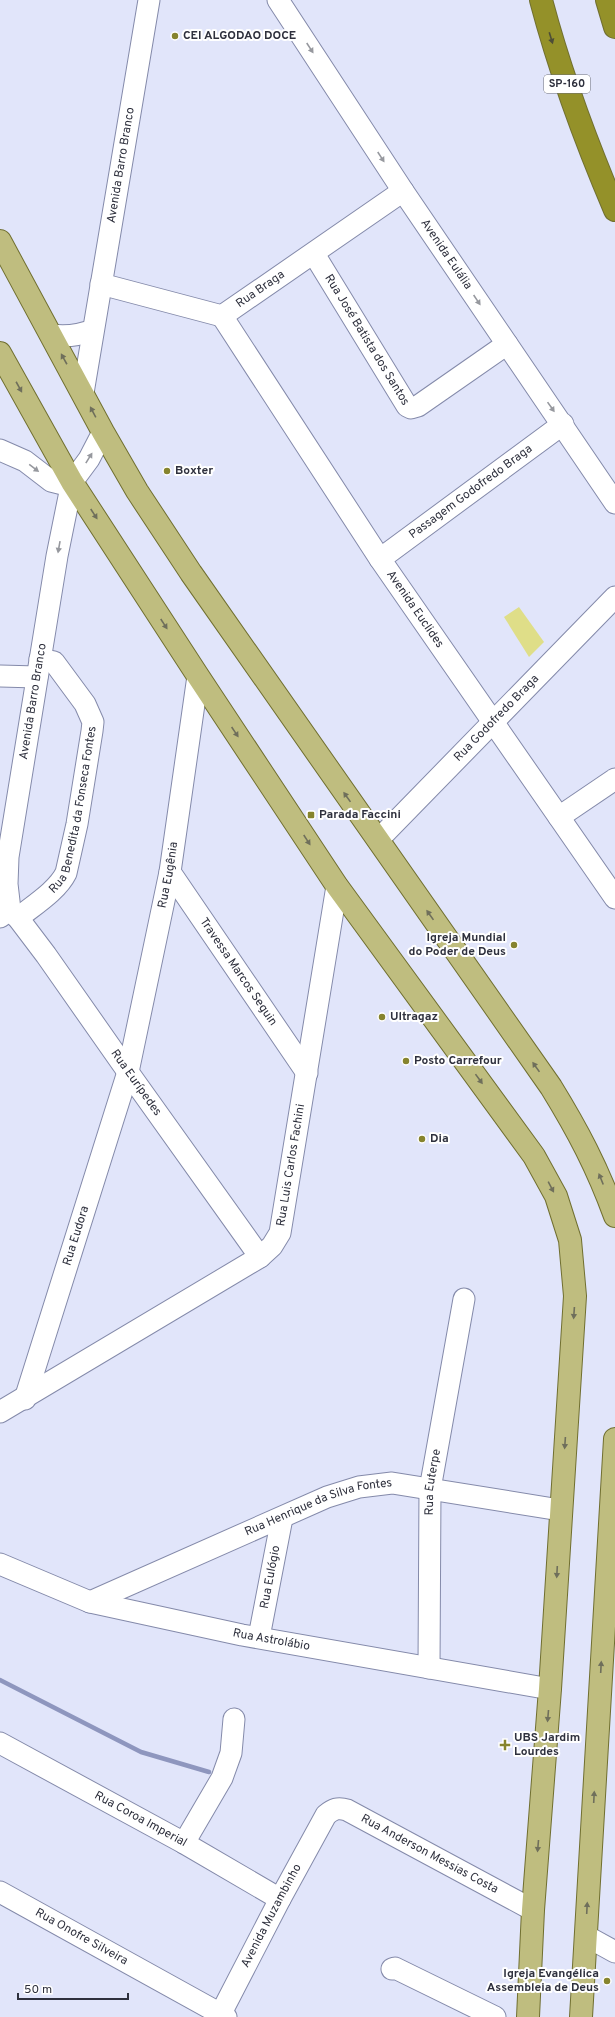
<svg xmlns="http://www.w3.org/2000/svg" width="615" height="2017" font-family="Overpass,sans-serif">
<rect width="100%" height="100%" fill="#e1e5fa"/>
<path fill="#dfde88" d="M 519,607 L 544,642 L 529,657 L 504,617 Z"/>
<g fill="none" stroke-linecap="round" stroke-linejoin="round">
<path stroke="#8e96be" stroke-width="4.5" d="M 0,1680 L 141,1752 L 209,1772"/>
<g stroke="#848aaa" stroke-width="23">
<g id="minor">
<path id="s1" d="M 278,0 L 403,191 L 615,503"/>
<path id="s2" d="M 314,254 L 407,406 L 411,408 L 418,406 L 507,344"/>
<path id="s3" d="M 101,284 L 222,316 L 403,191"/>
<path id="s4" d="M 222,316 L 380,559 L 615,898"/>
<path d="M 51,335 C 66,337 78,336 93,330"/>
<path id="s5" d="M 83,393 L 149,0"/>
<path d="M 0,450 L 25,461 L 51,481 L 63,484 L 72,482 L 89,459 L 103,432"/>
<path id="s6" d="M 380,559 L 563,424"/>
<path d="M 0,676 L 37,677"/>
<path d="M 559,817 L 615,779"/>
<path id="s7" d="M 378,840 L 615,597"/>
<path id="s8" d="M 170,872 L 307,1073"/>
<path id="s9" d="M 10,910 L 18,918 L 46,955 L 128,1072 L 260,1257"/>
<path id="s10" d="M 0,917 L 10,910 L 7,884 L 8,857 L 57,556 L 72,482"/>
<path id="s11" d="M 18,918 C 34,905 57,891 66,873 L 77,824 L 92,731 L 93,722 L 85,704 L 54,662 L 40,659"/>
<path id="s12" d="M 25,1399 L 128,1072 L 170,872 L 198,676"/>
<path id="s13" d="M 0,1412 L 260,1257 L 272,1246 L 280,1233 L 337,886"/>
<path id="s14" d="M 0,1564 L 90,1602 L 242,1635 L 550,1689"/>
<path id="s15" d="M 90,1602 L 327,1497 L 359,1487 L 392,1483 L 560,1510"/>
<path id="s16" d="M 259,1637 L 282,1518"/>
<path id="s17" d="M 429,1668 L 430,1489 L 464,1299"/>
<path id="s18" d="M 0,1743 L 184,1843 L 280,1899"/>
<path d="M 184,1843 L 222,1778 L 231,1753 L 234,1719"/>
<path id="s19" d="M 0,1892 L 226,2017"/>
<path d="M 586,1936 L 615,1952"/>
<path d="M 392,1969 L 395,1968 L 495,2017"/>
<path id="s20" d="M 219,2017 L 280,1899 L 326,1815 C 333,1809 338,1807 347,1810 L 533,1910"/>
</g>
</g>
<g stroke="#706f30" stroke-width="24">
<path id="major" d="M 0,241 L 103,432 L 137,491 L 191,573 L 551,1087 C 578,1131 597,1167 615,1216
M 0,353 L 72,482 L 198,676 L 337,886 L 534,1156 L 556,1196 L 570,1240 L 575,1296 L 550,1689 L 533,1910 L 528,2017
M 581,2017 L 615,1439"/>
</g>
<g stroke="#706f30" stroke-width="24">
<path id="highway" d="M 541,0 C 560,72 586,142 615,210
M 607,0 L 615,27"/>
</g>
<use href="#minor" stroke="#fff" stroke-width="21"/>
<use href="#major" stroke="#bfbd7f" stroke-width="22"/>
<use href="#highway" stroke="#949129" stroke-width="22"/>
</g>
<defs><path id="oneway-solid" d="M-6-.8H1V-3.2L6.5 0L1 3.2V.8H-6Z"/></defs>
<use fill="#4d4d37" href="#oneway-solid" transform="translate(551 38) rotate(73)"/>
<g fill="#96989e">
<use href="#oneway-solid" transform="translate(310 48) rotate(57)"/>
<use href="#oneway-solid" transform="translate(381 157) rotate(57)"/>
<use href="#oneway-solid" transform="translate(477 300) rotate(56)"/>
<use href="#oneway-solid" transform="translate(551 407) rotate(55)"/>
<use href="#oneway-solid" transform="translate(89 458) rotate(-58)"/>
<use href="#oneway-solid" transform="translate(34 468) rotate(37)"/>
<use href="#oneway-solid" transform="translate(59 547) rotate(100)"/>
</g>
<g fill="#6f6f5b">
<use href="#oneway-solid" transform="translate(64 359) rotate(-119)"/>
<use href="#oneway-solid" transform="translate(19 387) rotate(61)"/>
<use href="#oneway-solid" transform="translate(93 412) rotate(-118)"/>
<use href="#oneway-solid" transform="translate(94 514) rotate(57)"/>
<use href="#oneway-solid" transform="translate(164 624) rotate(57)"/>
<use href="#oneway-solid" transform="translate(235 732) rotate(56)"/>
<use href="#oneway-solid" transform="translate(347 797) rotate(-125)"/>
<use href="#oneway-solid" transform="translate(307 840) rotate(57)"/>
<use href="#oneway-solid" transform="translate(430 915) rotate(-125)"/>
<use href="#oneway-solid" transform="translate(536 1067) rotate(-125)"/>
<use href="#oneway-solid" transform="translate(479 1079) rotate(54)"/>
<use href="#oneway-solid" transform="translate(601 1179) rotate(-112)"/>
<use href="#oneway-solid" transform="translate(551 1187) rotate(62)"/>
<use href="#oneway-solid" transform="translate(574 1313) rotate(94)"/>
<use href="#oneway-solid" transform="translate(565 1443) rotate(94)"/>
<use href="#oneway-solid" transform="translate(557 1572) rotate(93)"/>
<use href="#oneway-solid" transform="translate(601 1667) rotate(-87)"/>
<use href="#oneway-solid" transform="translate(548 1716) rotate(95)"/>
<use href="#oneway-solid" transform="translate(594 1797) rotate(-87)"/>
<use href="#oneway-solid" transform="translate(538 1846) rotate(95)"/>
<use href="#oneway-solid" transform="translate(587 1908) rotate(-87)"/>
</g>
<g fill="#86842d" stroke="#fff" stroke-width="1.5">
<circle cx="175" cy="36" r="4"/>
<circle cx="167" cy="471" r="4"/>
<rect x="307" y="811" width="8" height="8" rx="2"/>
<circle cx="514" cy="945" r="4"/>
<circle cx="382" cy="1017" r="4"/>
<circle cx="406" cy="1061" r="4"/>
<circle cx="422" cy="1139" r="4"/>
<path d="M503 1739h4v4h4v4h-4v4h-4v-4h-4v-4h4z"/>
<circle cx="607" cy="1981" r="4"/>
</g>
<g text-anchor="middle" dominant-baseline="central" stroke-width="4" stroke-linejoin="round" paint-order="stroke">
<rect fill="#fff" stroke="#6d6e77" stroke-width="1" x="544" y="75" width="46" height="18" rx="3"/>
<g font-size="11" font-weight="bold" fill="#2e303d">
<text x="567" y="84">SP-160</text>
</g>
<g font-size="12" font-weight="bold" fill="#2e303d" stroke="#fff" text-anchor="start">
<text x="183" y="36">CEI ALGODAO DOCE</text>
<text x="175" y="471">Boxter</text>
<text x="319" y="815">Parada Faccini</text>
<text x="506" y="938" text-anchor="end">Igreja Mundial<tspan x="506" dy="14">do Poder de Deus</tspan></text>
<text x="390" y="1017">Ultragaz</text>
<text x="414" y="1061">Posto Carrefour</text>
<text x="430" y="1139">Dia</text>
<text x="514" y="1738">UBS Jardim<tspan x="514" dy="14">Lourdes</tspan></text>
<text x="599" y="1974" text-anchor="end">Igreja Evangélica<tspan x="599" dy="14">Assembleia de Deus</tspan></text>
</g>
<g font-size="12" fill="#2e303d" stroke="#fff">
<text stroke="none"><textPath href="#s5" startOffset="231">Avenida Barro Branco</textPath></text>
<text stroke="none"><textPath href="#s1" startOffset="305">Avenida Eulália</textPath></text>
<text stroke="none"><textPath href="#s3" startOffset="172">Rua Braga</textPath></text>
<text stroke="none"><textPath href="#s2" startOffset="101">Rua José Batista dos Santos</textPath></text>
<text stroke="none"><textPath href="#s6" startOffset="113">Passagem Godofredo Braga</textPath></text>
<text stroke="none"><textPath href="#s4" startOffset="351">Avenida Euclides</textPath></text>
<text stroke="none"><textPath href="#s10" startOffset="223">Avenida Barro Branco</textPath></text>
<text stroke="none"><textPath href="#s7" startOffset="170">Rua Godofredo Braga</textPath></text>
<text stroke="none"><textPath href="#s11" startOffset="129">Rua Benedita da Fonseca Fontes</textPath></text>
<text stroke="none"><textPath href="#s12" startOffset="544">Rua Eugênia</textPath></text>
<text stroke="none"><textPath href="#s8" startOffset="121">Travessa Marcos Seguin</textPath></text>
<text stroke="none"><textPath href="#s9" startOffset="214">Rua Eurípedes</textPath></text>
<text stroke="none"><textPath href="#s13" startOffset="403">Rua Luis Carlos Fachini</textPath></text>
<text stroke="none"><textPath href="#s12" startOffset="171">Rua Eudora</textPath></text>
<text stroke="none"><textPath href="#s17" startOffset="186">Rua Euterpe</textPath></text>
<text stroke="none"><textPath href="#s15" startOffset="248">Rua Henrique da Silva Fontes</textPath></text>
<text stroke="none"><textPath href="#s16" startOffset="61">Rua Eulógio</textPath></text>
<text stroke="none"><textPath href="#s14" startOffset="283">Rua Astrolábio</textPath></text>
<text stroke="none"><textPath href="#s18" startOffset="160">Rua Coroa Imperial</textPath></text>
<text stroke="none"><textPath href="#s20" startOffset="345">Rua Anderson Messias Costa</textPath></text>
<text stroke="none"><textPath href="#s20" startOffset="114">Avenida Muzambinho</textPath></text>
<text stroke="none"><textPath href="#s19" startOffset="93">Rua Onofre Silveira</textPath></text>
</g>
</g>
<path d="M18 1993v6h110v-6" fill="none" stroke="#2e303d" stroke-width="2"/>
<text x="24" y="1993" font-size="12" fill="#2e303d" stroke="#ffffff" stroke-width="3" paint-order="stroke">50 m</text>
</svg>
